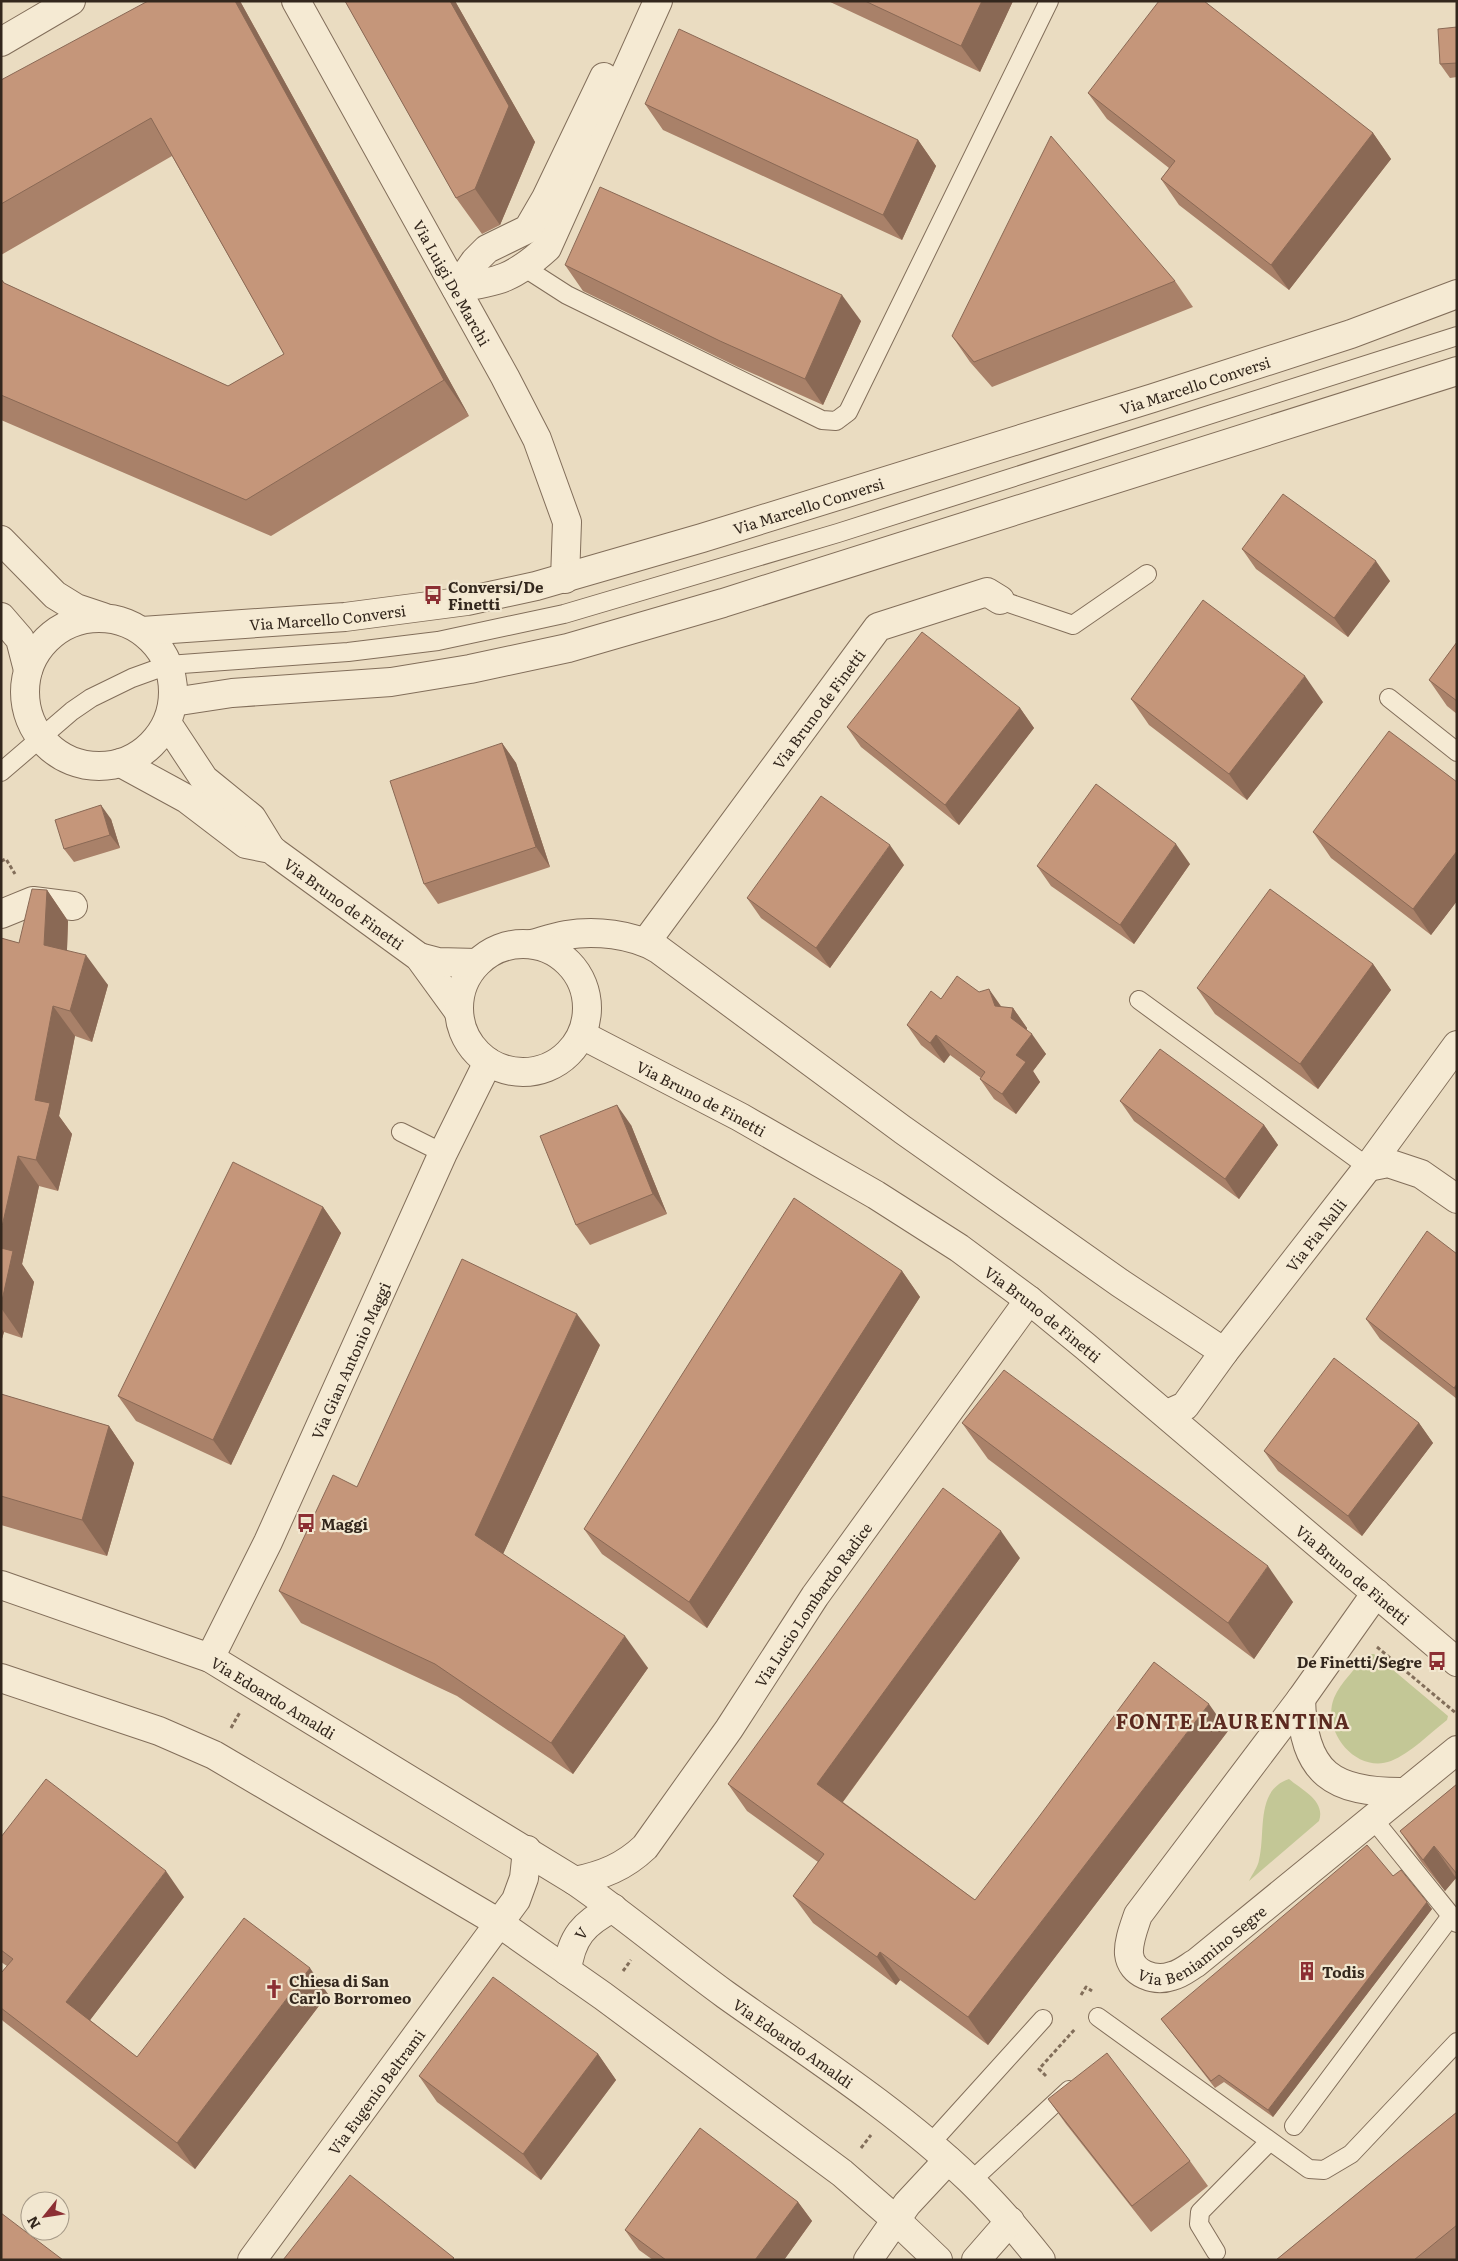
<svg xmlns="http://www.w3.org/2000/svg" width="1458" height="2261" font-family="Literata,serif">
<rect width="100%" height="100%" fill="#eadcc1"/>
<path fill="#c3c796" d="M 1370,1654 L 1374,1654 L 1448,1716 L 1447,1720 C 1430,1733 1411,1753 1391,1761 C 1356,1774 1321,1731 1334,1698 C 1341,1682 1356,1668 1367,1655 Z
M 1289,1779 C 1302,1790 1326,1801 1319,1821 L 1249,1881 C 1252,1874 1258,1867 1259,1860 C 1266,1833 1255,1790 1289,1779 Z"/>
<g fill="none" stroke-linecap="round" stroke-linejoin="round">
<g stroke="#826e5a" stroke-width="20">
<path id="lane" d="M 525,268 L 567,295 L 822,420 L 836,421 L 848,412 L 1049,1
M 1000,600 L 1073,625 L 1147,574
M 1389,698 L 1457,752
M 1,772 L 72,711 L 91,698 L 132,678 L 168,665 L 348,652 L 438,641 L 564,614 L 838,533 L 1457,336
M 1139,1000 L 1368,1167
M 401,1132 L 443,1153
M 1373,1819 L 1457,1923
M 1098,2017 L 1309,2169 L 1324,2170 L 1351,2154 L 1457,2042
M 1294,2126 L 1451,1916
M 930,2144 L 1043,2019
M 971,2181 L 1069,2090
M 1216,2252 L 1199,2224 L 1200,2212 L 1270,2141"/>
</g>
<g stroke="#826e5a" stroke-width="30">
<g id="street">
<path id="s1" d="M 296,1 L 505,377 L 537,439 L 567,522 L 565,579"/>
<path d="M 1,42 L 71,1"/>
<path d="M 456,288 C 499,282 514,278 547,248 L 658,1"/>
<path d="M 456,288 L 475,261 L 487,249 L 528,229 L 546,198 L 604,77"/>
<path d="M 1,540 L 55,595 L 76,608 L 103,617"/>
<path d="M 1,617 L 20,639 L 28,670"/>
<circle cx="99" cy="692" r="74"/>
<path id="s2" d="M 142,631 L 345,617 L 467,601 L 536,586 L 702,538 L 1153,398 L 1351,334 L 1457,294"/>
<path d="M 173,702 L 232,693 L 391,682 L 470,669 L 568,648 L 723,603 L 1457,371"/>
<path d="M 167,723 L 204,779 L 252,818 L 271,849"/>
<path id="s3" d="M 121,763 L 187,799 L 246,844 L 271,849 L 276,853 L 419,957 L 459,1012"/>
<path d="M 1,914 L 33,901 L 73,906"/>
<path id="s4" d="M 646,942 L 878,627 L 987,592 L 1000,600"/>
<path d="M 532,944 C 543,941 554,937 566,935 C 595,930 632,934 658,949 L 903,1130 L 1120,1283 L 1224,1352"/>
<circle cx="523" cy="1008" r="64"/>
<path d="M 419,957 L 438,962 L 477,963"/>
<path id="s5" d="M 582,1035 L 740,1117 L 876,1195 L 959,1248 L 1029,1300 L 1085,1346 L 1457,1662"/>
<path d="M 1368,1167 L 1388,1163 L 1421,1174 L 1457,1199"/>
<path id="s6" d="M 1167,1414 L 1185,1406 L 1224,1352 L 1368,1167 L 1457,1045"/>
<path id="s7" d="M 1,1585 L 210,1658 L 575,1881 C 627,1917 675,1958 726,1995 C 809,2054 897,2110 970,2180 C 996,2205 1019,2232 1041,2260"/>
<path id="s8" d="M 1376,1593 L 1301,1699 L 1138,1915 C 1134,1927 1128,1942 1129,1954 C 1131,1974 1155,1982 1172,1976 C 1181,1974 1189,1967 1196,1963 L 1457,1750"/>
<path id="s9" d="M 210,1658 L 268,1542 L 443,1153 L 488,1062"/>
<path d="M 1,1678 L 159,1731 L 214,1755 L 499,1923 L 603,1996 L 842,2173 L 896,2220 L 938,2260"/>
<path d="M 1301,1699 C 1303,1774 1333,1793 1405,1792"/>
<path id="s10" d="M 575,1881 C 603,1875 624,1867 645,1847 L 729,1729 L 815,1596 L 1029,1300"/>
<path id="s11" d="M 567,1971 C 571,1937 584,1923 613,1908"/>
<path id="s12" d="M 252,2260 L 516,1900 L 524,1878 L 527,1850"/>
<path d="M 868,2260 L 907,2204 L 948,2160"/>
<path d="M 976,2260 L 1010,2221"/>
</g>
</g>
<path stroke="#826e5a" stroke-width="3" stroke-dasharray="4 2.5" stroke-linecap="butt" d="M 1,861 L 6,859 L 15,874
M 1377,1647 L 1457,1714
M 231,1728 L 240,1712
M 623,1971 L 631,1960
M 1081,1995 L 1086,1987 L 1092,1991
M 1046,2076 L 1039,2069 L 1075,2029
M 861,2148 L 871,2135"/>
<use href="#lane" stroke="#f5ead3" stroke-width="18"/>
<use href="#street" stroke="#f5ead3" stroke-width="28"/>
</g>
<path fill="#a98169" d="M 240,1 L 469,416 L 271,536 L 1,420 L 1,279 L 4,283 L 228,386 L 284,354 L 172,156 L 1,255 L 1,80 Z
M 345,1 L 455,1 L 535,142 L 500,225 L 482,234 L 456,198 Z
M 828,1 L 1013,1 L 980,72 Z
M 1457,27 L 1457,77 L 1450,78 L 1440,64 Z
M 1088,93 L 1373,133 L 1391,159 L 1289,290 L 1179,205 L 1161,179 L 1169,168 L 1107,119 Z
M 645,104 L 918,140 L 936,166 L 902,240 L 663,130 Z
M 565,265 L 861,321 L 823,405 L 738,367 L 583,291 Z
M 1175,281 L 1193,307 L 992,387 L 970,362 L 952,336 Z
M 1242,549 L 1390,581 L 1348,637 L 1256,569 Z
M 1457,642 L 1457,714 L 1447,706 L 1429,680 Z
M 1131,699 L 1323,702 L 1247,800 L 1149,725 Z
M 1020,708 L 1034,728 L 959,825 L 861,747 L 847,727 Z
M 502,743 L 516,763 L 550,867 L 438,904 L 424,884 Z
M 1457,782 L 1457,901 L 1431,935 L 1331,858 L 1313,832 Z
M 111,819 L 120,848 L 74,862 L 64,849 Z
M 1190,864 L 1134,944 L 1051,886 L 1037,866 Z
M 904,865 L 830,968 L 761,918 L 747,898 Z
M 47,890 L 68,921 L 67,950 L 108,985 L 92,1042 L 75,1036 L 59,1116 L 72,1134 L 58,1191 L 39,1186 L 22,1264 L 34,1282 L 22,1338 L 4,1332 L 1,1342 L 1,938 L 19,943 Z
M 1373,964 L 1391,990 L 1318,1089 L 1215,1014 L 1197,988 Z
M 979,992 L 1001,1007 L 1013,1008 L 1027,1028 L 1027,1030 L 1046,1054 L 1033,1071 L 1040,1082 L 1016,1114 L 994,1099 L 980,1079 L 981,1078 L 950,1055 L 944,1063 L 921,1045 L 907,1025 L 941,999 Z
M 1120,1101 L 1264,1125 L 1278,1145 L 1239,1199 L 1134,1121 Z
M 631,1125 L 667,1214 L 590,1245 L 576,1225 Z
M 323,1207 L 341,1233 L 231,1465 L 136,1421 L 118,1396 Z
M 1457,1254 L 1457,1399 L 1380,1339 L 1366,1319 Z
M 902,1271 L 920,1297 L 707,1628 L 602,1554 L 584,1529 Z
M 600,1345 L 503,1554 L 648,1668 L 573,1774 L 457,1696 L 301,1623 L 279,1591 L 357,1487 Z
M 1,1394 L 109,1426 L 134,1463 L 107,1556 L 1,1525 Z
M 962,1423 L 1293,1602 L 1254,1659 L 988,1459 Z
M 1419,1423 L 1433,1443 L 1362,1536 L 1278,1471 L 1264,1451 Z
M 1020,1558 L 843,1802 L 975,1900 L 1228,1731 L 988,2045 L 900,1980 L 896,1985 L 813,1923 L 793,1896 L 818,1862 L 747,1811 L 728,1784 Z
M 1457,1784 L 1457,1879 L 1456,1878 L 1445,1891 L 1422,1863 L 1400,1831 Z
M 1,1837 L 184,1897 L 90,2020 L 137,2057 L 328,1994 L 195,2169 L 3,2021 L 1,2019 L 1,1973 L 7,1966 L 1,1962 Z
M 1393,1876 L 1432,1909 L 1273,2117 L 1224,2082 L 1215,2088 L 1161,2019 Z
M 598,2054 L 616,2080 L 541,2180 L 437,2102 L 419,2076 Z
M 1048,2099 L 1190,2161 L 1208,2186 L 1151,2232 L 1066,2124 Z
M 1457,2112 L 1457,2260 L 1276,2260 Z
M 798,2202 L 812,2221 L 784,2260 L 653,2260 L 639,2250 L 625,2230 Z"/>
<path fill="#8a6955" d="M 235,1 L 240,1 L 469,416 L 444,380 Z
M 450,1 L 455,1 L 535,142 L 500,225 L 475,189 Z
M 982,1 L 1013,1 L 980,72 L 961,46 Z
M 1373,133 L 1391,159 L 1289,290 L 1271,265 Z
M 918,140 L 936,166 L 902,240 L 883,215 Z
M 842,295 L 861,321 L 823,405 L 805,379 Z
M 1376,561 L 1390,581 L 1348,637 L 1334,618 Z
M 1305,676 L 1323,702 L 1247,800 L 1229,774 Z
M 1020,708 L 1034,728 L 959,825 L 945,805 Z
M 502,743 L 516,763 L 550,867 L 536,847 Z
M 101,805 L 111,819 L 120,848 L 110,835 Z
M 1176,844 L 1190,864 L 1134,944 L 1120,925 Z
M 890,845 L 904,865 L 830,968 L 816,948 Z
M 1457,851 L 1457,901 L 1431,935 L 1413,909 Z
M 47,890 L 68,921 L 66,976 L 44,945 Z
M 86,955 L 108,985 L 92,1042 L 70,1011 Z
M 1373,964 L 1391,990 L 1318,1089 L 1300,1064 Z
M 989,989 L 1003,1009 L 995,1006 Z
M 53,1006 L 75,1036 L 59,1116 L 72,1134 L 58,1191 L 36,1160 L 35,1100 Z
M 1013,1008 L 1027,1028 L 1025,1038 L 1011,1018 Z
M 1032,1034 L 1046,1054 L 1033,1071 L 1040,1082 L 1016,1114 L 1002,1094 L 1016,1055 Z
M 936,1035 L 950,1055 L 944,1063 L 930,1043 Z
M 617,1105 L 631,1125 L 667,1214 L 653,1194 Z
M 1264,1125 L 1278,1145 L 1239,1199 L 1225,1179 Z
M 18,1156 L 39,1186 L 22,1264 L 34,1282 L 22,1338 L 1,1308 L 1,1231 Z
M 323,1207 L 341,1233 L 231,1465 L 213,1440 Z
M 902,1271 L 920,1297 L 707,1628 L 689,1602 Z
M 577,1314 L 600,1345 L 497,1567 L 475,1535 Z
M 1,1328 L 4,1332 L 1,1342 Z
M 1457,1384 L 1457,1392 L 1454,1388 Z
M 1419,1423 L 1433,1443 L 1362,1536 L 1348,1516 Z
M 109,1426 L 134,1463 L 107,1556 L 82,1520 Z
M 1001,1531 L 1020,1558 L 836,1811 L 817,1784 Z
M 1268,1566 L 1293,1602 L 1254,1659 L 1228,1623 Z
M 625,1636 L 648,1668 L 573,1774 L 551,1743 Z
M 1209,1704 L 1228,1731 L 988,2045 L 968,2017 Z
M 1434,1846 L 1456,1878 L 1445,1891 L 1423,1860 Z
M 166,1871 L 184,1897 L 84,2028 L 66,2002 Z
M 1427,1902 L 1432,1909 L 1273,2117 L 1268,2110 Z
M 880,1952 L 900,1980 L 896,1985 L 877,1957 Z
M 310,1968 L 328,1994 L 195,2169 L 177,2143 Z
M 598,2054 L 616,2080 L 541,2180 L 523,2154 Z
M 798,2202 L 812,2221 L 784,2260 L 755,2260 Z"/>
<path fill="#c5967a" stroke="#8a6955" d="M 148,1 L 235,1 L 444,380 L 246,500 L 1,395 L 1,279 L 4,283 L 228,386 L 284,354 L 151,118 L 1,204 L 1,80 Z
M 345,1 L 450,1 L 509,106 L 475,189 L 456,198 Z
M 865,1 L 982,1 L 961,46 Z
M 1159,1 L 1204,1 L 1373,133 L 1271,265 L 1161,179 L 1175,161 L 1088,93 Z
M 1457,27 L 1457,63 L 1440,64 L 1438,29 Z
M 679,29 L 918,140 L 883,215 L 645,104 Z
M 1051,136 L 1175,281 L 974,362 L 952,336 Z
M 600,187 L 842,295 L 805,379 L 720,341 L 565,265 Z
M 1283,494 L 1376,561 L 1334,618 L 1242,549 Z
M 1203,600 L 1305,676 L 1229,774 L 1131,699 Z
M 922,632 L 1020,708 L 945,805 L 847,727 Z
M 1457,642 L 1457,701 L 1429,680 Z
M 1389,731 L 1457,782 L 1457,851 L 1413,909 L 1313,832 Z
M 502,743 L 536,847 L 424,884 L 390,781 Z
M 1096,784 L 1176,844 L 1120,925 L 1037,866 Z
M 821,796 L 890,845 L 816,948 L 747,898 Z
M 101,805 L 110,835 L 64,849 L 55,820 Z
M 32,889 L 47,890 L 44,945 L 86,955 L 70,1011 L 53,1006 L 35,1100 L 50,1103 L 36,1160 L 18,1156 L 1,1231 L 1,938 L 19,943 Z
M 1270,889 L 1373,964 L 1300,1064 L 1197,988 Z
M 957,976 L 979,992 L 989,989 L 995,1006 L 1013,1008 L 1011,1018 L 1032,1034 L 1016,1055 L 1026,1062 L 1002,1094 L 980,1079 L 985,1072 L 936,1035 L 930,1043 L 907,1025 L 931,991 L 941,999 Z
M 1160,1049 L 1264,1125 L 1225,1179 L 1120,1101 Z
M 617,1105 L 653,1194 L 576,1225 L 540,1136 Z
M 233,1162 L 323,1207 L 213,1440 L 118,1396 Z
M 794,1198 L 902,1271 L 689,1602 L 584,1529 Z
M 1427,1231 L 1457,1254 L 1457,1384 L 1454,1388 L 1366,1319 Z
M 1,1248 L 13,1251 L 1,1305 Z
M 462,1259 L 577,1314 L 475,1535 L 625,1636 L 551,1743 L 435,1664 L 279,1591 L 333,1475 L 357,1487 Z
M 1334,1358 L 1419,1423 L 1348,1516 L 1264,1451 Z
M 1004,1370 L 1268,1566 L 1228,1623 L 962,1423 Z
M 1,1394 L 109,1426 L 82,1520 L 1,1496 Z
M 943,1488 L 1001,1531 L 817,1784 L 975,1900 L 1038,1818 L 1154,1662 L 1209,1704 L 968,2017 L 880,1952 L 877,1957 L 793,1896 L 824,1854 L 728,1784 Z
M 46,1779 L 166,1871 L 66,2002 L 137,2057 L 244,1918 L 310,1968 L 177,2143 L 1,2008 L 1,1973 L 13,1959 L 1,1950 L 1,1837 Z
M 1457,1784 L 1457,1874 L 1434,1846 L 1423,1860 L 1400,1831 Z
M 1367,1845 L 1393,1876 L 1401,1870 L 1427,1902 L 1268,2110 L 1219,2075 L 1211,2081 L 1161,2019 Z
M 493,1977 L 598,2054 L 523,2154 L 419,2076 Z
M 1107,2053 L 1190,2161 L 1132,2206 L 1048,2099 Z
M 1457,2112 L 1457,2225 L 1414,2260 L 1276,2260 Z
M 700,2128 L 798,2202 L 755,2260 L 666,2260 L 625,2230 Z
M 350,2175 L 454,2258 L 452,2260 L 283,2260 Z
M 1,2213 L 63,2260 L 1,2260 Z"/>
<defs>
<g id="bus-bare" transform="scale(1.5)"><path d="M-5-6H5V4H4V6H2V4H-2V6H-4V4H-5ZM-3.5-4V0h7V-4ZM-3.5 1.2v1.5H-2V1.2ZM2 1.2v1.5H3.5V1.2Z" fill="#8c2f33" stroke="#f2e7d0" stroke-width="2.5" paint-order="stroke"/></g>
<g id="building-bare" transform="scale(1.5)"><path d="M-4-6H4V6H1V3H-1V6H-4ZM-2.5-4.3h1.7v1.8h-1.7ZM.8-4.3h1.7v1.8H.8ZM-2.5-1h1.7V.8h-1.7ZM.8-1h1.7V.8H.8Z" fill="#8c2f33" stroke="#f2e7d0" stroke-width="2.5" paint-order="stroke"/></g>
<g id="church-bare" transform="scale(1.5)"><path d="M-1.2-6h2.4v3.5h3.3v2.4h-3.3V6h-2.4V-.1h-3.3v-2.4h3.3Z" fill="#8c2f33" stroke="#f2e7d0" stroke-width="2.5" paint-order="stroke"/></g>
</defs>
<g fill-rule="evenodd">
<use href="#bus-bare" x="433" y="595"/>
<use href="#bus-bare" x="306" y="1523"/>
<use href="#bus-bare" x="1437" y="1661"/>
<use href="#building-bare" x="1307" y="1971"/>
<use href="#church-bare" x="274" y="1989"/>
</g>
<g text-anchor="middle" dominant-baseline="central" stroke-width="4.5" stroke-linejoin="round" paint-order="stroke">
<g font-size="15" fill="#33271d" stroke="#f2e7d0">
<text stroke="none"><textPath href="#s1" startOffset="322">Via Luigi De Marchi</textPath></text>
<text stroke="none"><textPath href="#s2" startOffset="1086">Via Marcello Conversi</textPath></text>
<text stroke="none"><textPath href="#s2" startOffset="681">Via Marcello Conversi</textPath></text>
<text stroke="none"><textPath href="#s2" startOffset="186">Via Marcello Conversi</textPath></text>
<text stroke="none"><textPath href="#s4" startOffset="290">Via Bruno de Finetti</textPath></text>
<text stroke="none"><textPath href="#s3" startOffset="266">Via Bruno de Finetti</textPath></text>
<text stroke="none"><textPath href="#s5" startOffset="135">Via Bruno de Finetti</textPath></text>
<text stroke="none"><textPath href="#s6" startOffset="235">Via Pia Nalli</textPath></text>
<text stroke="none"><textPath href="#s5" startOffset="540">Via Bruno de Finetti</textPath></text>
<text stroke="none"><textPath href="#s9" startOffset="329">Via Gian Antonio Maggi</textPath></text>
<text stroke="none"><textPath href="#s5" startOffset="945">Via Bruno de Finetti</textPath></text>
<text stroke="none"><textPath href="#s10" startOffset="374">Via Lucio Lombardo Radice</textPath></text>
<text stroke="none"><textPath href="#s7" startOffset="296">Via Edoardo Amaldi</textPath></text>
<text stroke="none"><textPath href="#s11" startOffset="41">V</textPath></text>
<text stroke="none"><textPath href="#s8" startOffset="536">Via Beniamino Segre</textPath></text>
<text stroke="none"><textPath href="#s7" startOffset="921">Via Edoardo Amaldi</textPath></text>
<text stroke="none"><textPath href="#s12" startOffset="209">Via Eugenio Beltrami</textPath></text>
</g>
<g font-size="15" font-weight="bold" fill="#33271d" stroke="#f2e7d0" text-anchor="start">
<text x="448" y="586">Conversi/De<tspan x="448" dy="17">Finetti</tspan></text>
<text x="321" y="1523">Maggi</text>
<text x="1422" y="1661" text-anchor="end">De Finetti/Segre</text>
<text x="1322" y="1971">Todis</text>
<text x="289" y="1980">Chiesa di San<tspan x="289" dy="17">Carlo Borromeo</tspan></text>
</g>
<g font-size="20" font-weight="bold" letter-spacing="1" fill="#5c2a20" stroke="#f2e7d0">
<text x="1233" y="1720">FONTE LAURENTINA</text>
</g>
</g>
<rect width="1458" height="2261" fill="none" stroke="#33271d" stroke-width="5"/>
<g transform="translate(45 2216) rotate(240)"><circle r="24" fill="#f2e7d0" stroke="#a69a88"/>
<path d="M0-4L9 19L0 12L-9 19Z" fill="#8c2f33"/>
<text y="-8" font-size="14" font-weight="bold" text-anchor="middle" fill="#33271d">N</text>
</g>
</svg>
